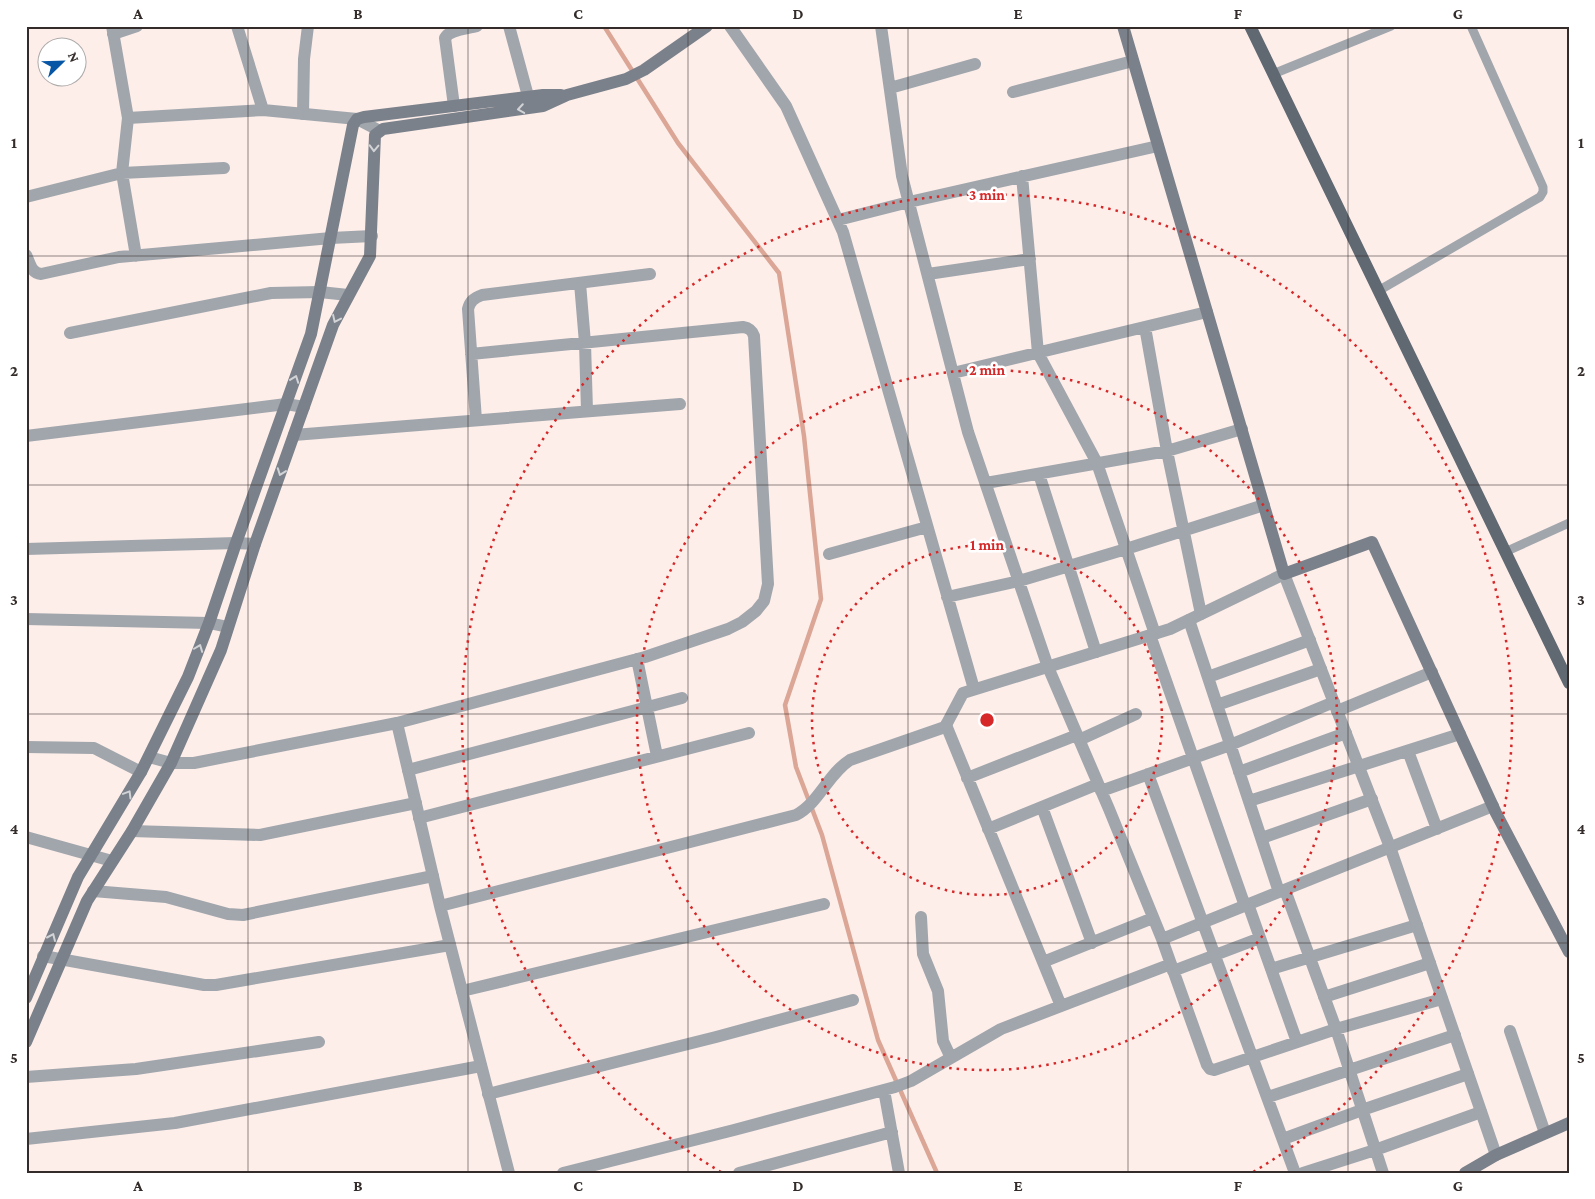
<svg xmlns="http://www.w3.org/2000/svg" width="1595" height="1199" font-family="'Crimson Pro',serif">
<rect width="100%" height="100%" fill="#fdeeea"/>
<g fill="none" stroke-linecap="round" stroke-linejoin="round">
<path stroke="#dba696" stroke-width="4.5" d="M 604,26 L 678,143 L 779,273 L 804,436 L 821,599 L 785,705 L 796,767 L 822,835 L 878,1040 L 937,1173"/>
<path stroke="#a1a6ac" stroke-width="9" d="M 1273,74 L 1391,26
M 1378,291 L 1540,197 L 1543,192 L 1543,187 L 1471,26
M 1505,552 L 1569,523"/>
<path stroke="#a1a6ac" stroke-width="12" d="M 112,26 L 128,118
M 509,26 L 528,96
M 730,26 L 786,106 L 843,232 L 974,689
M 881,26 L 902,176 L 968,432 L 1048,667 L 1109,809 L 1162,939 L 1493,806
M 113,34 L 137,26
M 890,88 L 975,64
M 1013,92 L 1133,61
M 454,106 L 445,38 C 450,29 467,29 477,26
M 303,114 L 304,59 L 308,26
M 1022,176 L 1038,353 L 1097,463 L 1155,634
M 838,220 L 909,202 L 1158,146
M 26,255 C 30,263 31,273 41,274 L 119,257 L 331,238 L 372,236
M 136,256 L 122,173 L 224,168
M 928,274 L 1030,259
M 580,283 L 585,343 L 587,411
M 1145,327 L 1167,451 L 1201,614
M 70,333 L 271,293 L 320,292 L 348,295
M 953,373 L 1207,312
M 476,420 L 468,309 C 470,301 474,298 482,295 L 650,274
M 294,435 L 680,404
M 26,436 L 286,404 L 304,407
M 1039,474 L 1096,652
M 986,483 L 1167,451 L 1242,429
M 26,549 L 236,543 L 255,544
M 829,554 L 927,527
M 947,597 L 1019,581 L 1126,549 L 1264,505
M 26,619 L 209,623 L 228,627
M 1189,620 L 1279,892
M 1150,635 L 1245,906
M 637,659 L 657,756
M 1208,677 L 1310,640
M 1217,705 L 1321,669
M 1337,711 L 1432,672
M 397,723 L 645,657 L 728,629 L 742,622 L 756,611 L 764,601 L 768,584 L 754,336 C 752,330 749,328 743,327 L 471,354
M 946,725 L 1061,1006
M 1079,740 L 1136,714
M 1408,751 L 1437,829
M 408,770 L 682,698
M 1239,772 L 1346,733
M 1148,774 L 1295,1173
M 967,778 L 1077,735
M 1101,791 L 1230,745 L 1334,702
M 1249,801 L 1460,734
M 1042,807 L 1092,943
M 419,818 L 749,733
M 988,829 L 1098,784
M 132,831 L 260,835 L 416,803
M 26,837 L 112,861
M 1262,838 L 1372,799
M 1285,890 L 1336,1029 L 1383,1173
M 93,891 L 166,897 L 228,914 L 243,915 L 433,876
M 1248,904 L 1297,1042
M 921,917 L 923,954 L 938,991 L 943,1041 L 951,1058
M 1162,939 L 1207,1065 L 1210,1069 L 1214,1070 L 1336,1029 L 1442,999
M 43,956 L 204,985 L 216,985 L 450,945
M 1043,962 L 1153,918
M 1271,969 L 1417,925
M 1173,971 L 1260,938
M 462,991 L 824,904
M 1324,997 L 1430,963
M 1510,1031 L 1545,1133
M 26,1077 L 136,1069 L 319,1042
M 884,1090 L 899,1173
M 488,1094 L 716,1037 L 853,1000
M 1268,1097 L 1455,1035
M 26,1139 L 175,1123 L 481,1066
M 1283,1139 L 1362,1110 L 1468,1074
M 563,1173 L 734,1130 L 895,1087 L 911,1081 L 1001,1029 L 1171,964
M 739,1173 L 892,1132
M 1303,1173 L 1375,1150 L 1481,1112"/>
<path stroke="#a1a6ac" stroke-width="12" d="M 237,26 L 263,110 L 357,119 L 380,131
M 26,197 L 122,173 L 128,118 L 263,110
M 26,747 L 94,748 L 141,772
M 149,757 L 171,763 L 194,763 L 397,723 L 440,906 L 509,1173
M 440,906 L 796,815 C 819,803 828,774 850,760 L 945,727 L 963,693 L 1170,629 L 1284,574 L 1390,847 L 1496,1155"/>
<path stroke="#7b818a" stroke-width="12" d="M 1123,26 L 1284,574 L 1372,542 L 1496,813 L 1569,952
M 26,998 L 78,877 L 141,772 L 188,677 L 209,623 L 236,543 L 311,334 L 353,125 L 357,119 L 364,117 L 543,95 L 561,95
M 26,1042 L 87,901 L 132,831 L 171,763 L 221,650 L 255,544 L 333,325 L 370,256 L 375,135 L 383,129 L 543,106 L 567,95 L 626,79 L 644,70 L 707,26
M 1465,1173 L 1496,1155 L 1569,1123"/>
<path stroke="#606872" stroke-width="12" d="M 1250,26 L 1569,683"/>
</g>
<defs><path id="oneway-chevron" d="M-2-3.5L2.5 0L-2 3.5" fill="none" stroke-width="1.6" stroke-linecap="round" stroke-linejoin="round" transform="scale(1.25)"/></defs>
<g stroke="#d1d3d6">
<use href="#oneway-chevron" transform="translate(521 109) rotate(171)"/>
<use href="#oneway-chevron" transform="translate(374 148) rotate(92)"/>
<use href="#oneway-chevron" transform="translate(336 319) rotate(115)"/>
<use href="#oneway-chevron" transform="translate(295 379) rotate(-70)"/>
<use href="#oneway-chevron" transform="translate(281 472) rotate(110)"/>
<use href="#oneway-chevron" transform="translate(199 648) rotate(-69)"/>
<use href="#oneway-chevron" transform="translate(128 794) rotate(-59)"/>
<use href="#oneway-chevron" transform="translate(52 937) rotate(-66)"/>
</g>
<path fill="none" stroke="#332c2a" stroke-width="1" stroke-opacity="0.55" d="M 248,26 L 248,1173M 468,26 L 468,1173M 688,26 L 688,1173M 908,26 L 908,1173M 1128,26 L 1128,1173M 1348,26 L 1348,1173M 26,256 L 1569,256M 26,485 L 1569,485M 26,714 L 1569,714M 26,943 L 1569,943"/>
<g fill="none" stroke="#d62828" stroke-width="2.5" stroke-dasharray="2.5 5">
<circle cx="987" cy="720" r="175"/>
<circle cx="987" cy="720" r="350"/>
<path d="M721 1172A525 525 0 1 1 1253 1172"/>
</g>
<circle cx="987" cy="720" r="8" fill="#d62828" stroke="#fff" stroke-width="2.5"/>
<g font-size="15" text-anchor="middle" font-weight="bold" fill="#d62828" stroke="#fff" stroke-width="5" stroke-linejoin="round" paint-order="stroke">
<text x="987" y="200">3 min</text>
<text x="987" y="375">2 min</text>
<text x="987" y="550">1 min</text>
</g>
<rect width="1595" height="1199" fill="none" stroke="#ffffff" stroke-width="55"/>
<g transform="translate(62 62) rotate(67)"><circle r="24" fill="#ffffff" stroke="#adabaa"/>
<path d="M0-4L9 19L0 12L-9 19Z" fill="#0656a5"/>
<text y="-8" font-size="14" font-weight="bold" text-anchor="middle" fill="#332c2a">N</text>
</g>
<rect x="28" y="28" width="1540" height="1144" fill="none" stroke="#332c2a" stroke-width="2"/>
<g font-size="16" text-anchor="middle" font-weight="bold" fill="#332c2a">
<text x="138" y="19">A</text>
<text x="358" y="19">B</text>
<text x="578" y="19">C</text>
<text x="798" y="19">D</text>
<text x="1018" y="19">E</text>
<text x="1238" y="19">F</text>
<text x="1458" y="19">G</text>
<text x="14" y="148">1</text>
<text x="1581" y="148">1</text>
<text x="14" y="376">2</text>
<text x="1581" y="376">2</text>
<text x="14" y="605">3</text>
<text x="1581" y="605">3</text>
<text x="14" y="834">4</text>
<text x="1581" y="834">4</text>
<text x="14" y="1063">5</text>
<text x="1581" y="1063">5</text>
<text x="138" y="1191">A</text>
<text x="358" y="1191">B</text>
<text x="578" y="1191">C</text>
<text x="798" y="1191">D</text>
<text x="1018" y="1191">E</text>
<text x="1238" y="1191">F</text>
<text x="1458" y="1191">G</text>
</g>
</svg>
